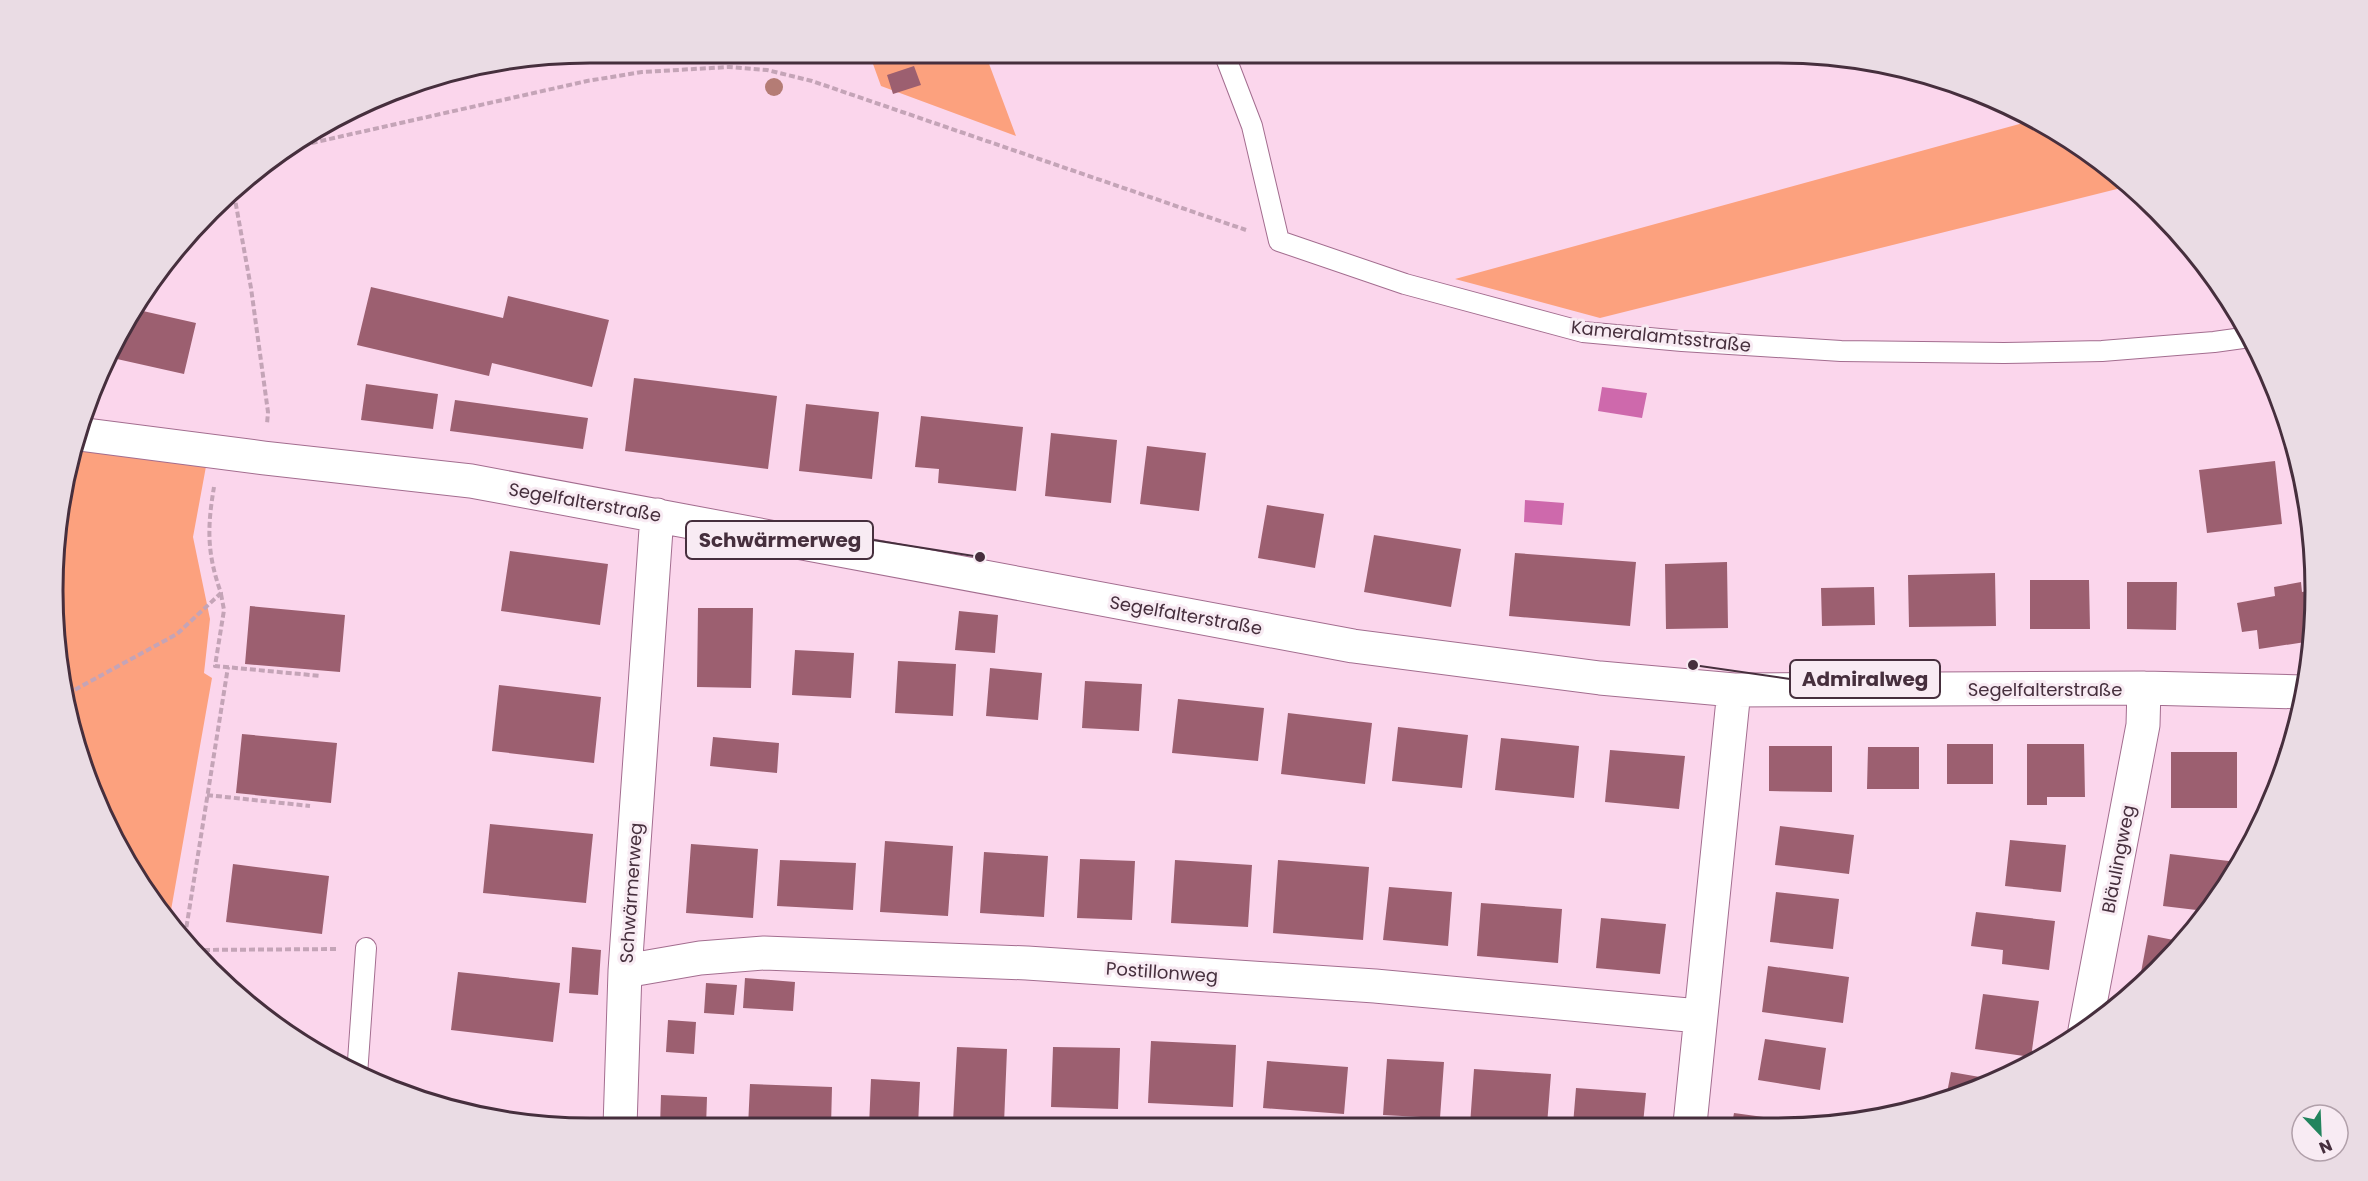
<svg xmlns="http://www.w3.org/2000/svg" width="2368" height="1181" font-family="Poppins,sans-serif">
<rect width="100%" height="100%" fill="#fbd6ec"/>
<path fill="#fca17e" d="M 869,53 L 985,53 L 1016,136 L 881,86 Z
M 2034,120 L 2105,163 L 2129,186 L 1600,318 L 1455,279 Z
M 75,446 L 207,461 L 193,537 L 210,619 L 204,673 L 212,678 L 170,916 L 108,828 L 57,660 L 63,485 Z"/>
<path fill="#ce69ac" d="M 1602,387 L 1647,393 L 1642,418 L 1598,411 Z
M 1525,500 L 1564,503 L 1562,525 L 1524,522 Z"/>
<path fill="#9c5f70" d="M 872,53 L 892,53 L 874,59 Z
M 914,66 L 921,85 L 893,94 L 887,75 Z
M 371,287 L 503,318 L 508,296 L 609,320 L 592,387 L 492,363 L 489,376 L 357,345 Z
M 134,309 L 196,323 L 184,374 L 108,357 Z
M 634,378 L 777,396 L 768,469 L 625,451 Z
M 366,384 L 438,394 L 433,429 L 361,420 Z
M 455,400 L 588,418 L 583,449 L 450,431 Z
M 806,404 L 879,412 L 872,479 L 799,471 Z
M 921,416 L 1023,427 L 1016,491 L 938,483 L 939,469 L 915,467 Z
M 1051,433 L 1117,440 L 1111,503 L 1045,496 Z
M 1147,446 L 1206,453 L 1199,511 L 1140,504 Z
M 2275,461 L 2282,524 L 2207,533 L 2199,470 Z
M 1267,505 L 1324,514 L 1315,568 L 1258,558 Z
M 1374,535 L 1461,549 L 1451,607 L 1364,592 Z
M 510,551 L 608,564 L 600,625 L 501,611 Z
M 1515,553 L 1636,562 L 1630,626 L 1509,616 Z
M 1727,562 L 1728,628 L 1666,629 L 1665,564 Z
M 1995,573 L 1996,626 L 1909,627 L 1908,575 Z
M 2030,580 L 2089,580 L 2090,629 L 2030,629 Z
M 2127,582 L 2177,582 L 2176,630 L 2127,629 Z
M 2301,582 L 2302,592 L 2307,591 L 2313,634 L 2312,641 L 2259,649 L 2257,630 L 2242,632 L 2237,603 L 2275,596 L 2274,587 Z
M 1874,587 L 1875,625 L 1822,626 L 1821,588 Z
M 250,606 L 345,615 L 340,672 L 245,664 Z
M 698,608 L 753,608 L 751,688 L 697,687 Z
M 959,611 L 998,615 L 995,653 L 955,650 Z
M 795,650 L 854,653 L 851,698 L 792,695 Z
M 898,661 L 956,664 L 953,716 L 895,713 Z
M 990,668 L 1042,673 L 1038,720 L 986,716 Z
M 1085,681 L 1142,684 L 1139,731 L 1082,728 Z
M 499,685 L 601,697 L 594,763 L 492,751 Z
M 1178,699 L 1264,708 L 1258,761 L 1172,753 Z
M 1288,713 L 1372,723 L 1365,784 L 1281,774 Z
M 1398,727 L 1468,735 L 1462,788 L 1392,781 Z
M 242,734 L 337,743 L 331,803 L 236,793 Z
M 713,737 L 779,743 L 777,773 L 710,766 Z
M 1501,738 L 1579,746 L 1574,798 L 1495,790 Z
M 1947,744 L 1993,744 L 1993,784 L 1947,784 Z
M 2027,744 L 2084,744 L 2085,797 L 2047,797 L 2047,805 L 2027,805 Z
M 1769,746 L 1832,746 L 1832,792 L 1769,791 Z
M 1868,747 L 1919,747 L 1919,789 L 1867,789 Z
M 2279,748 L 2290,748 L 2279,779 L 2278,779 Z
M 1610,750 L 1685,756 L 1679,809 L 1605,802 Z
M 2171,752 L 2237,752 L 2237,808 L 2171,808 Z
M 490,824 L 593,834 L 586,903 L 483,893 Z
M 1780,826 L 1854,835 L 1849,874 L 1775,865 Z
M 2010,840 L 2066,845 L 2061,892 L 2005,886 Z
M 885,841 L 953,846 L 948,916 L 880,912 Z
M 691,844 L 758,849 L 753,918 L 686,913 Z
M 984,852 L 1048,856 L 1044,917 L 980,913 Z
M 2170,854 L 2237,862 L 2205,911 L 2163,906 Z
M 1080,859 L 1135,861 L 1132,920 L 1077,918 Z
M 780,860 L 856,863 L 853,910 L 777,906 Z
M 1175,860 L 1252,865 L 1248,927 L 1171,923 Z
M 1278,860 L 1369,867 L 1363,940 L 1273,933 Z
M 233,864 L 329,876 L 322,934 L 226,922 Z
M 1389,887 L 1452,892 L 1448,946 L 1383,940 Z
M 1776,892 L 1839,899 L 1833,949 L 1770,942 Z
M 1481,903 L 1562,909 L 1558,963 L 1477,956 Z
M 1976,912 L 2055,921 L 2049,970 L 2002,964 L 2003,950 L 1971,946 Z
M 1601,918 L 1666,924 L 1660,974 L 1596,968 Z
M 2148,935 L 2184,942 L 2139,983 Z
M 572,947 L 601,950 L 598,995 L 569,993 Z
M 1768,966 L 1849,977 L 1843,1023 L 1762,1012 Z
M 458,972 L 560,983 L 553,1042 L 451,1030 Z
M 745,978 L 795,982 L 793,1011 L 743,1008 Z
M 706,983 L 737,985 L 734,1015 L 704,1013 Z
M 1983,994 L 2039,1001 L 2031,1057 L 1975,1049 Z
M 668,1020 L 696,1022 L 694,1054 L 666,1052 Z
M 1765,1039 L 1826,1048 L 1820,1090 L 1758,1080 Z
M 1151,1041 L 1236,1045 L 1233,1107 L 1148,1103 Z
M 957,1047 L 1007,1049 L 1004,1124 L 953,1122 Z
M 1053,1047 L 1120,1048 L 1118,1109 L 1051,1107 Z
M 1387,1059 L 1444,1062 L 1440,1118 L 1383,1115 Z
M 1267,1061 L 1348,1067 L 1344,1114 L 1263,1108 Z
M 1474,1069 L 1551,1074 L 1547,1125 L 1470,1125 Z
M 1951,1072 L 1997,1080 L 1983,1088 L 1946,1098 Z
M 871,1079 L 920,1082 L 918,1126 L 869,1127 Z
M 750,1084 L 832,1087 L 831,1127 L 748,1127 Z
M 1576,1088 L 1646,1093 L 1643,1124 L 1573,1125 Z
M 661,1095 L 707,1097 L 706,1127 L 660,1127 Z
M 1734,1113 L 1794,1121 L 1793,1124 L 1732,1124 Z
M 536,1123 L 586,1125 L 586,1127 L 556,1127 Z"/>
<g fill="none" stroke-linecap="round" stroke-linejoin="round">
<g stroke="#a36d8f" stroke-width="22">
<path id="lane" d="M 1224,53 L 1252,126 L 1279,241 L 1405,284 L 1583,332 L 1682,341 L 1841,351 L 2004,353 L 2102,351 L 2214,342 L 2250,337
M 357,1075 L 366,948"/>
</g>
<g stroke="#a36d8f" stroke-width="35">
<path id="street" d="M 79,434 L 264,458 L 471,481 L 1353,646 L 1600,678 L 1734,690 L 2144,688 L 2303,692
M 625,971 L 700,958 L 764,953 L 1027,963 L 1375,986 L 1699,1016
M 2085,1030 L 2143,725 L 2144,688
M 1690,1124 L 1734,690
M 620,1127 L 625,971 L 657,515"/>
</g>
<path stroke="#c4a4b7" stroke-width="4" stroke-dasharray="6 3" stroke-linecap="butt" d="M 294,147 L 587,81 L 642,72 L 729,67 L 767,70 L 812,81 L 1246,230
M 234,194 L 251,288 L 268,412 L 267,424
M 221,594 L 224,610 L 215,666 L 321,676
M 67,694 L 177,634 L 221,593 C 207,554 207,528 214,487
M 207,795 L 310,806
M 185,936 L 228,667
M 195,950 L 339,949"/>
<use href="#lane" stroke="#fff" stroke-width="20"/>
<use href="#street" stroke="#fff" stroke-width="33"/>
</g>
<circle fill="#b47c75" cx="774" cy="87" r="9"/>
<g text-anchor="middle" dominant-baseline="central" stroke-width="6" stroke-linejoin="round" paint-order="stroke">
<g font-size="18" fill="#462f3d" stroke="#f8ebf3">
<text transform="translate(1661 336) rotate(6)">Kameralamtsstraße</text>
<text transform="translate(585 502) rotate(10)">Segelfalterstraße</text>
<text transform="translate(1186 615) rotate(10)">Segelfalterstraße</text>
<text x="2045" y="689">Segelfalterstraße</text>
<text transform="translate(2118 859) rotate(-79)">Bläulingweg</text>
<text transform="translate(631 893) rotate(-86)">Schwärmerweg</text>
<text transform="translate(1162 972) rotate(4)">Postillonweg</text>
</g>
</g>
<path d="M0 0H2368V1181H0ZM590 63H1778A527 527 0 0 1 2305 590V591A527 527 0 0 1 1778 1118H590A527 527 0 0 1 63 591V590A527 527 0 0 1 590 63Z" fill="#eadce4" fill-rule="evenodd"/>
<path fill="none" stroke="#462f3d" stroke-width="3" d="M590 63H1778A527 527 0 0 1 2305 590V591A527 527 0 0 1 1778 1118H590A527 527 0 0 1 63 591V590A527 527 0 0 1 590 63Z"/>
<path fill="none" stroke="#462f3d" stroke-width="2" d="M980 557L873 540M1693 665L1790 679"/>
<g fill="#462f3d" stroke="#f8ebf3" stroke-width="2">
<circle cx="980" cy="557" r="6"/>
<circle cx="1693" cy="665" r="6"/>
</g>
<g fill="#f8ebf3" stroke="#462f3d" stroke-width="2">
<rect x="686" y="521" width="187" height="38" rx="6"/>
<rect x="1790" y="660" width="150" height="38" rx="6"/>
</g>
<g font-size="20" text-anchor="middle" font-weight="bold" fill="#462f3d">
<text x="780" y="547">Schwärmerweg</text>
<text x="1865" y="686">Admiralweg</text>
</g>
<g transform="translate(2320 1133) rotate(157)"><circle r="28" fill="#f8ebf3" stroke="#b1a0aa" stroke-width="1.5"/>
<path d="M0-4.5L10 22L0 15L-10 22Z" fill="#22845d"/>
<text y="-9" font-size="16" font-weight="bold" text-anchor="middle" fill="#462f3d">N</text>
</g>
</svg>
